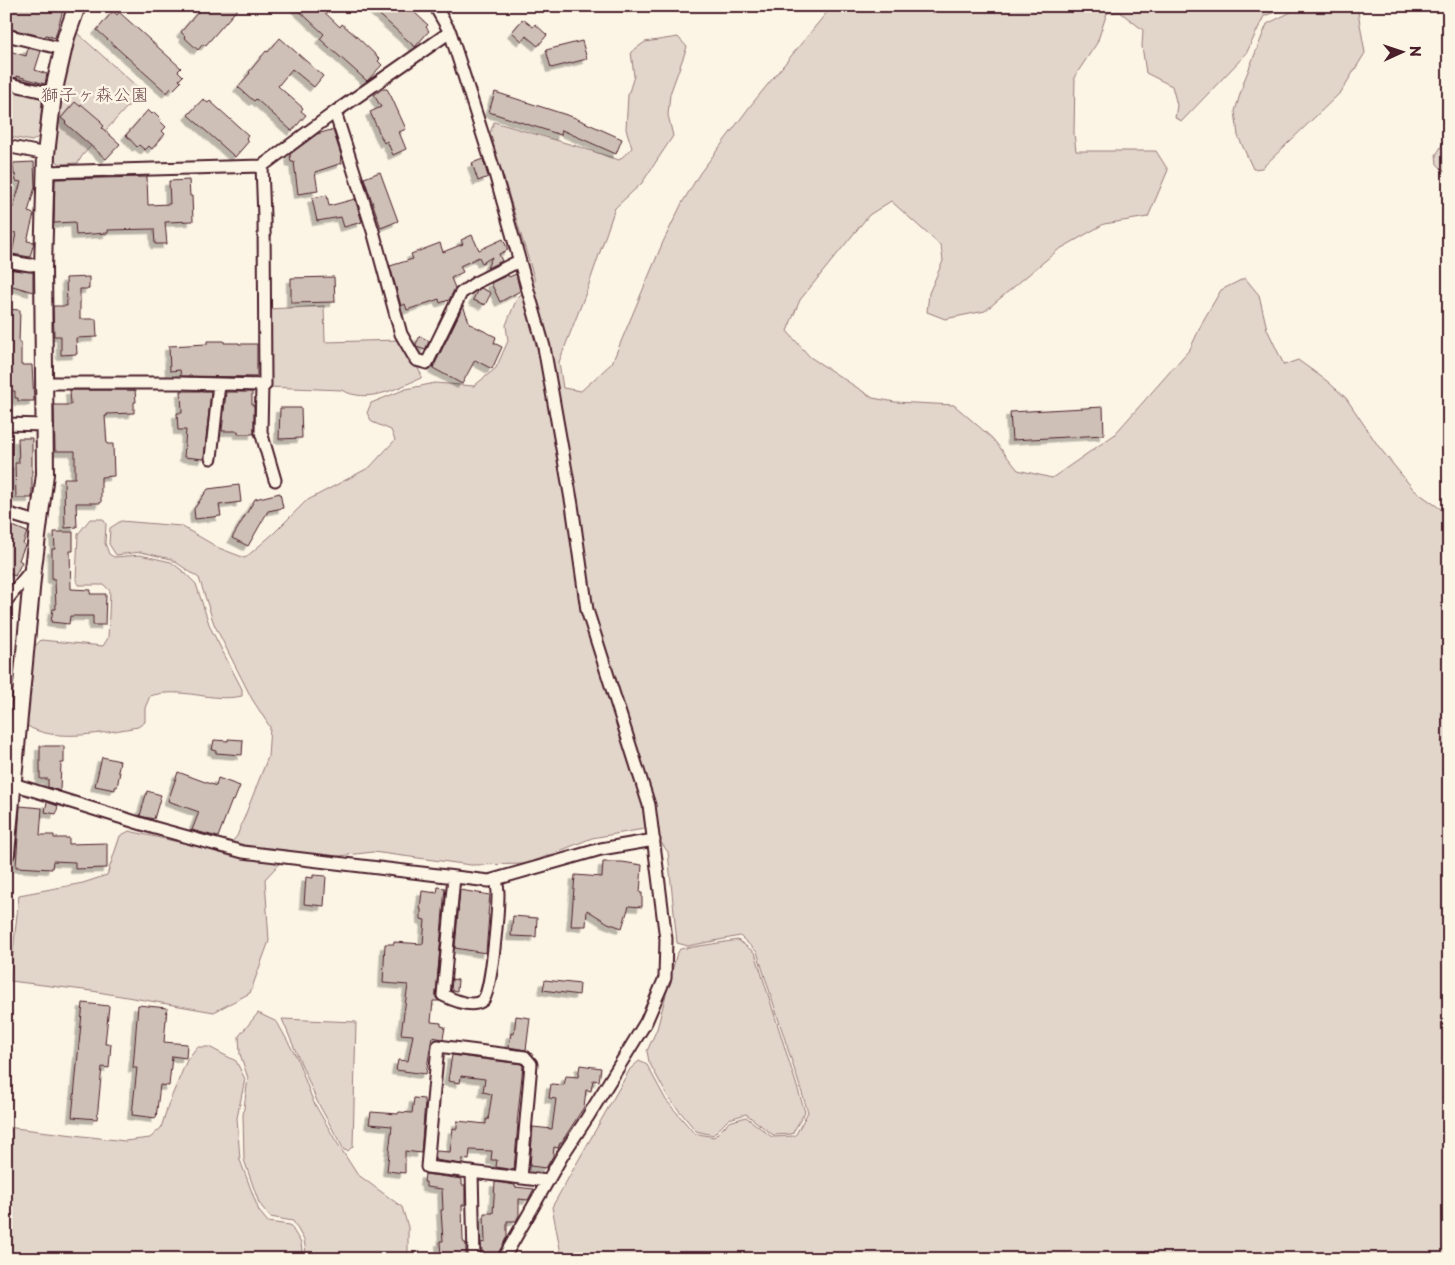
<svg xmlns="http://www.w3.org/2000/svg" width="1455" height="1265" font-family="'Playpen Sans','Klee One',sans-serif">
<defs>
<filter id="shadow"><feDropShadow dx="-4.5" dy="4.5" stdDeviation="0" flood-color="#0004"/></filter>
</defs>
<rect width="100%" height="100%" fill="#fcf5e5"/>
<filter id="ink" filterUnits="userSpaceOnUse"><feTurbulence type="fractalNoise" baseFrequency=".02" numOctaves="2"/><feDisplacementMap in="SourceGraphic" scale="10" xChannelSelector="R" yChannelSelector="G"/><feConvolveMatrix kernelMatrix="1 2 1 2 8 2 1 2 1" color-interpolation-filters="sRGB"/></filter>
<g filter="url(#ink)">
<path fill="#e2d5ca" stroke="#967a7a" d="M 832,6 L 1292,6 L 1264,16 L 1246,54 L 1182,121 L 1175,118 L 1177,105 L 1172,86 L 1146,73 L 1142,46 L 1143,30 L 1120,12 L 1107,13 L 1097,43 L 1075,76 L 1074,133 L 1076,151 L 1156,151 L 1168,170 L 1148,217 L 1104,224 L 1058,250 L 985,311 L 945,319 L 927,312 L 929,293 L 943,261 L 941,246 L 891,201 L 869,215 L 800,300 L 787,331 L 810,357 L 873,398 L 895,402 L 954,405 L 992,438 L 1018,470 L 1052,478 L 1114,435 L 1190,349 L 1204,319 L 1221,290 L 1245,278 L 1259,295 L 1267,329 L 1284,365 L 1298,360 L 1327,381 L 1346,398 L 1379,447 L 1414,490 L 1445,512 L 1449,511 L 1449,1259 L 562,1259 L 552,1207 L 630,1069 L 639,1061 L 647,1065 L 666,1100 L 694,1133 L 714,1137 L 729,1122 L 746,1117 L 772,1137 L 795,1136 L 808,1112 L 757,952 L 740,936 L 688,946 L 677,943 L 668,852 L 650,828 L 592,838 L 527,864 L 471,865 L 373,852 L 280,863 L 265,879 L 269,941 L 250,993 L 214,1012 L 92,991 L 10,981 L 19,895 L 83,883 L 107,875 L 120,836 L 129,831 L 223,852 L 237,836 L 268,757 L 270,727 L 252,699 L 214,624 L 199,578 L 171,559 L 141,552 L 116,555 L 109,544 L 110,528 L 121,521 L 181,526 L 219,548 L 245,558 L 274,533 L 306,501 L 370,467 L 395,440 L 391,430 L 372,422 L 367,413 L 371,403 L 406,389 L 435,383 L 474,386 L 496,368 L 508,341 L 506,325 L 517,298 L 535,281 L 490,133 L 494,122 L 583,148 L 619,160 L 632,148 L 626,129 L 628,95 L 634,76 L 631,52 L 645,42 L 678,37 L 687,47 L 670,94 L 668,115 L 673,136 L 642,183 L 615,208 L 587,290 L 559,362 L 563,388 L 581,391 L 612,363 L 663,242 L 682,203 L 700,173 L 751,105 Z
M 1298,6 L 1357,6 L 1365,53 L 1341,92 L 1262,168 L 1253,169 L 1238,136 L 1235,111 L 1244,81 L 1267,24 L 1295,10 Z
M 77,33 L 142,91 L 82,156 L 78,163 L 61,164 L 54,160 L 64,70 Z
M 6,86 L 42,95 L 40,136 L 32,141 L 6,136 Z
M 1449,134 L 1449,176 L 1437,164 L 1436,155 Z
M 324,306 L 325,342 L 399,340 L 403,342 L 421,374 L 421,378 C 395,389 369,404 341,390 L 268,387 L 268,309 Z
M 90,519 L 103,519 L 106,524 L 105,543 L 109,554 L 114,557 L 140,555 L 171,562 L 184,572 L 196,584 L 210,627 L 242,689 L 242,696 C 211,703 182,686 150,696 L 145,708 L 145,722 L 138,727 C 108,732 53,744 26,725 L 34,647 L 41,640 L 103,646 L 108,638 L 110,591 L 104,585 L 79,585 L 76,580 L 78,534 Z
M 738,940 L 755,953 L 805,1112 L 792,1134 L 773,1135 L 746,1114 L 729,1119 L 713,1135 L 696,1131 L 668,1097 L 649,1062 L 647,1051 L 657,1029 L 676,956 L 680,949 Z
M 258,1013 L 277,1022 L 297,1058 L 313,1101 L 336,1141 L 357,1174 L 402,1207 L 408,1227 L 408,1259 L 307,1259 L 304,1240 L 293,1221 L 270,1217 L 259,1203 L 244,1160 L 243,1115 L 248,1078 L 240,1054 L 239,1036 Z
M 282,1019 L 356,1022 L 353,1146 L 348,1151 L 344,1150 L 317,1101 Z
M 197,1047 L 209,1047 L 236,1061 L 245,1079 L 237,1118 L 240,1160 L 259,1211 L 268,1222 L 290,1225 L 301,1243 L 303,1259 L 6,1259 L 6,1127 L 125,1141 L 150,1138 L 161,1128 L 168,1105 L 187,1060 Z"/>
<path fill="#cfc0b7" stroke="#4a1f2b" filter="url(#shadow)" d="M 6,6 L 50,6 L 63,10 L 55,38 L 46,35 L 45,37 L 6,28 Z
M 203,6 L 240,6 L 205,46 L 203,44 L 198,50 L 184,37 L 185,36 L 181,32 Z
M 294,6 L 318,6 L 340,27 L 342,24 L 357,37 L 380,59 L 378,61 L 382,65 L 367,81 L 320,39 L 324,34 Z
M 370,6 L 403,6 L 411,13 L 413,11 L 428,25 L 426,27 L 429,31 L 415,47 Z
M 113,11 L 117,15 L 119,12 L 181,68 L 178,71 L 183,76 L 179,80 L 181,82 L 173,90 L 171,88 L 167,93 L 97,30 Z
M 523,19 L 533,27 L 535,24 L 547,35 L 538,46 L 526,36 L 522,41 L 512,32 Z
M 280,38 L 323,76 L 314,87 L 292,69 L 278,86 L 303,108 L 301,111 L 306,115 L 292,131 L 256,99 L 254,101 L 238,87 L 250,73 L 249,72 L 266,51 L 268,52 Z
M 582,41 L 587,59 L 551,68 L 546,50 Z
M 28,48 L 41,51 L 35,70 L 47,74 L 45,84 L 17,76 L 17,78 L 6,76 L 6,50 L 26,56 Z
M 382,89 L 387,89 L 391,96 L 406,129 L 399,132 L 406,149 L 393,155 L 387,141 L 384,143 L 370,112 L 381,107 L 374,95 Z
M 495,92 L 573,117 L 622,139 L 616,154 L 562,130 L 561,135 L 489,112 Z
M 203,99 L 208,103 L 210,101 L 248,135 L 246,138 L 249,141 L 235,157 L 188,115 Z
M 75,102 L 80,106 L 81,104 L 101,121 L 100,122 L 104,126 L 102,128 L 120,144 L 106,159 L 65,123 L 66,122 L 61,118 Z
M 148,110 L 152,114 L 154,112 L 161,119 L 160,121 L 166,127 L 162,131 L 165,134 L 152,149 L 149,146 L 145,150 L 139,145 L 137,147 L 126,135 Z
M 331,130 L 333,130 L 342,158 L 341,158 L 342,163 L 315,172 L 318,191 L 298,194 L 294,162 L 291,162 L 290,154 L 317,134 Z
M 483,159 L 488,177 L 478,181 L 472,163 Z
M 34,162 L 35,187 L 28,212 L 34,214 L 27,241 L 34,242 L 30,257 L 12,254 L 16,233 L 6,231 L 6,206 L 13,208 L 21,182 L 16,181 L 15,174 L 14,175 L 13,163 Z
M 380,172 L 398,221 L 381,228 L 364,178 Z
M 147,177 L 148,205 L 170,204 L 169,181 L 189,180 L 190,196 L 192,196 L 193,221 L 165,222 L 167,244 L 155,244 L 154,229 L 108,230 L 108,233 L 76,235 L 75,222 L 54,223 L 55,179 Z
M 327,195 L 329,206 L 355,199 L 362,222 L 344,227 L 341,217 L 317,221 L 312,198 Z
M 472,235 L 479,250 L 503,239 L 508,250 L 499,254 L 502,261 L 487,268 L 492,257 L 482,263 L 479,257 L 460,266 L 463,272 L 451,278 L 455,288 L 449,300 L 440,303 L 439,299 L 407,310 L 405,304 L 401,306 L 390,266 L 413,259 L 411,254 L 440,243 L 443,252 L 463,244 L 461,240 Z
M 6,269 L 33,272 L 33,292 L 6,284 Z
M 516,274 L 520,291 L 500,302 L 491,283 L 508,275 L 509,277 Z
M 89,277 L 89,289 L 80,289 L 80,319 L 96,319 L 97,337 L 76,338 L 77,354 L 61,355 L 61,336 L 54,336 L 53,306 L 67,306 L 66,278 Z
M 334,277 L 335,302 L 291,303 L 291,278 Z
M 481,288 L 491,293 L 485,305 L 473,300 L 477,291 Z
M 463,306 L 470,324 L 496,337 L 494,343 L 502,347 L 492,369 L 475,360 L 462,384 L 433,368 Z
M 6,309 L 20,310 L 19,343 L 21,343 L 21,365 L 32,365 L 34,401 L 18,401 L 18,398 L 15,398 L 15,391 L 6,391 L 6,344 L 8,344 L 9,323 L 6,323 Z
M 420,336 L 429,341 L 425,350 L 417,347 L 416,344 Z
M 207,341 L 224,341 L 224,343 L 239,343 L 239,344 L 257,344 L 257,377 L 181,376 L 180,370 L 170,371 L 169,346 L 207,344 Z
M 70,390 L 135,390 L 136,402 L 134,402 L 134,413 L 107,414 L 107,416 L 105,416 L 107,444 L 113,444 L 114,476 L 101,477 L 101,503 L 76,503 L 77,527 L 65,528 L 64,478 L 75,478 L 75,451 L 55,451 L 54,405 L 71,405 Z
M 181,391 L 211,391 L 204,459 L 184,457 L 186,430 L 178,430 L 177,413 L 182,413 Z
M 226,392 L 252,392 L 252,405 L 254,405 L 254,434 L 238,434 L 238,431 L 222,431 Z
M 1103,407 L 1104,435 L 1012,440 L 1010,412 Z
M 280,408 L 301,408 L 302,438 L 279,439 Z
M 18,438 L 32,438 L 32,498 L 16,498 L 15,463 L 19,463 Z
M 239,485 L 241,502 L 219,505 L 221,516 L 195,519 L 194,509 L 208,489 Z
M 280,493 L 283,508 L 268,511 L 248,546 L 232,538 L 255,499 Z
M 13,526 L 27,532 L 23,544 L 25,545 L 19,560 L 22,562 L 15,576 L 6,572 L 6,540 Z
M 54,532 L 73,532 L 73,551 L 70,551 L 71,589 L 91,590 L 90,594 L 106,594 L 105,625 L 93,625 L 93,616 L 70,616 L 69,624 L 51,622 L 53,609 L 56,609 L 55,579 L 52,579 L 52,549 L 55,549 Z
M 228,739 L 243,740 L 242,755 L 216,753 L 216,751 L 212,750 L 214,740 L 228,741 Z
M 40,746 L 64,746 L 64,763 L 61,763 L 60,791 L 48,787 L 48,779 L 40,779 Z
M 102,757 L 120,761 L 118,772 L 120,772 L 117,787 L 115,787 L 115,790 L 95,786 Z
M 178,772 L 216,786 L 218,778 L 240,786 L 234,801 L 232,800 L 218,837 L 192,830 L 199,812 L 168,801 Z
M 147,791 L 161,795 L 154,819 L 140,816 Z
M 47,802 L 58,806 L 56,814 L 45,812 Z
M 20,806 L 42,808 L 40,835 L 54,835 L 54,838 L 69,838 L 69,844 L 107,843 L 107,868 L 75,869 L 75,862 L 53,861 L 52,869 L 16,867 Z
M 603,862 L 622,862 L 642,865 L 640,893 L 642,893 L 642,907 L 629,906 L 622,928 L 608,923 L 587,910 L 586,926 L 571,926 L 575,875 L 602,877 Z
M 313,875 L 326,876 L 324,906 L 304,904 L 306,877 L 313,878 Z
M 438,887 L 445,888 L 436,994 L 436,998 L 439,1001 L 433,1001 L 431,1022 L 441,1023 L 441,1026 L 445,1027 L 443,1039 L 432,1037 L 426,1074 L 396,1070 L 398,1060 L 408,1061 L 413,1035 L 401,1034 L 408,985 L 383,983 L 385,944 L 394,944 L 394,942 L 423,944 L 425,920 L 421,919 L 421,909 L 420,909 L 422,891 L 437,893 Z
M 460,890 L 490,895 L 488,915 L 489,915 L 486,953 L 455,948 Z
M 513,916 L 537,918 L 536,937 L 511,936 Z
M 452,979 L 458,980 L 457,991 L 451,990 Z
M 545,980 L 580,984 L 579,995 L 543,990 Z
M 83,1003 L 109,1006 L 105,1044 L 111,1044 L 109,1068 L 102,1067 L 97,1119 L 72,1117 Z
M 138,1005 L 167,1008 L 164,1042 L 187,1044 L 186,1058 L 172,1056 L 169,1086 L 160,1085 L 156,1118 L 132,1115 L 137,1068 L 133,1068 Z
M 516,1016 L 530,1018 L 526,1050 L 509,1047 L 511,1033 L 514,1034 Z
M 452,1055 L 521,1064 L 523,1066 L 517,1124 L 518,1124 L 514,1170 L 496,1167 L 497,1160 L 491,1160 L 492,1151 L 470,1150 L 469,1160 L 462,1159 L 462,1164 L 435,1160 L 436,1151 L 450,1152 L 453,1128 L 457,1129 L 457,1121 L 486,1124 L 486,1119 L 488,1120 L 492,1094 L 483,1092 L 485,1079 L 461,1076 L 460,1083 L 448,1081 Z
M 580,1065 L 601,1068 L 599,1081 L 593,1080 L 591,1091 L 586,1090 L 584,1107 L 561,1143 L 560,1143 L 558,1148 L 554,1147 L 553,1156 L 546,1168 L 530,1166 L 533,1127 L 552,1129 L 556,1099 L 549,1098 L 551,1084 L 564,1085 L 566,1076 L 578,1077 Z
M 414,1098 L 424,1099 L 424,1102 L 425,1102 L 421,1153 L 405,1151 L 405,1173 L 387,1171 L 392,1126 L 369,1124 L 371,1112 L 398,1114 L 399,1112 L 412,1113 Z
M 425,1174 L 462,1179 L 462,1185 L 465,1185 L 465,1205 L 462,1205 L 463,1240 L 464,1243 L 466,1243 L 466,1255 L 441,1257 L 440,1241 L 443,1241 L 441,1210 L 443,1210 L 442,1189 L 426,1187 L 426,1182 L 424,1182 Z
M 495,1182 L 515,1185 L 515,1187 L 534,1189 L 528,1200 L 519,1199 L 519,1215 L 516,1221 L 507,1221 L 507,1236 L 496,1259 L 483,1259 L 481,1243 L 485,1242 L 484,1213 L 493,1213 Z"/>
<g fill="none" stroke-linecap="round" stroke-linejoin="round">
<g stroke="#4a1f2b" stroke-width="15">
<path id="street" d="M 435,6 L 450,32 L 494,170 L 544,347 L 572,505 L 587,610 L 649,805 L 666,939 L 665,978 L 646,1022 L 587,1118 L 562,1156 L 503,1259
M 6,35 L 63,49
M 6,83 L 53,94
M 335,112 L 373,231 L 401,334 L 416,360 L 427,363 L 461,293 L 477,282 L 519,261
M 6,146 L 46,154
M 45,172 L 262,166 L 335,112 L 450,32
M 6,261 L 30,265 L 43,264
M 44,383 L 179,383 L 265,385 L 264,217 L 262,166
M 262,385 L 261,432 L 275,480
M 6,424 L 45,425
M 211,458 L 219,384
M 6,513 L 39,523
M 6,601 L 33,568
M 13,784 L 155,828 L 243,852 L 489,881 L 601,849 L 654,840
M 454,877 L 443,995 C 453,1000 473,1009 483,1000 C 492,991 498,910 498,894 C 498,889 497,884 496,879
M 472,1172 L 474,1259
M 521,1178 L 531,1064 L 525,1057 L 438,1046 L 427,1167 L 548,1181"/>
</g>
<g stroke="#4a1f2b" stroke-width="20">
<path id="secondary" d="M 6,853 L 33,568 L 45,474 L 43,268 L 46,154 L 53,94 L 66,37 L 77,6"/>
</g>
<use href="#street" stroke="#fcf5e5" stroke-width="11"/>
<use href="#secondary" stroke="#fcf5e5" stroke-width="16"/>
</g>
</g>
<g text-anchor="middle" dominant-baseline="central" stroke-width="5" stroke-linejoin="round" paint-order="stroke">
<g font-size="18" fill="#704c53" stroke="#fcf5e5">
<text x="95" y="93">獅子ヶ森公園</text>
</g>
</g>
<rect width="1455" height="1265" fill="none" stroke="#fcf5e5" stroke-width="25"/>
<rect x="12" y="12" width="1430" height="1240" fill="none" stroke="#4a1f2b" stroke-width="2" filter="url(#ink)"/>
<g transform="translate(1402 52) rotate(87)" stroke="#fcf5e5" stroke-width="4" paint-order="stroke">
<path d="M0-4L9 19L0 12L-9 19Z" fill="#4a1f2b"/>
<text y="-8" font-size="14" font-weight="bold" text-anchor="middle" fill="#4a1f2b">N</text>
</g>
</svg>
